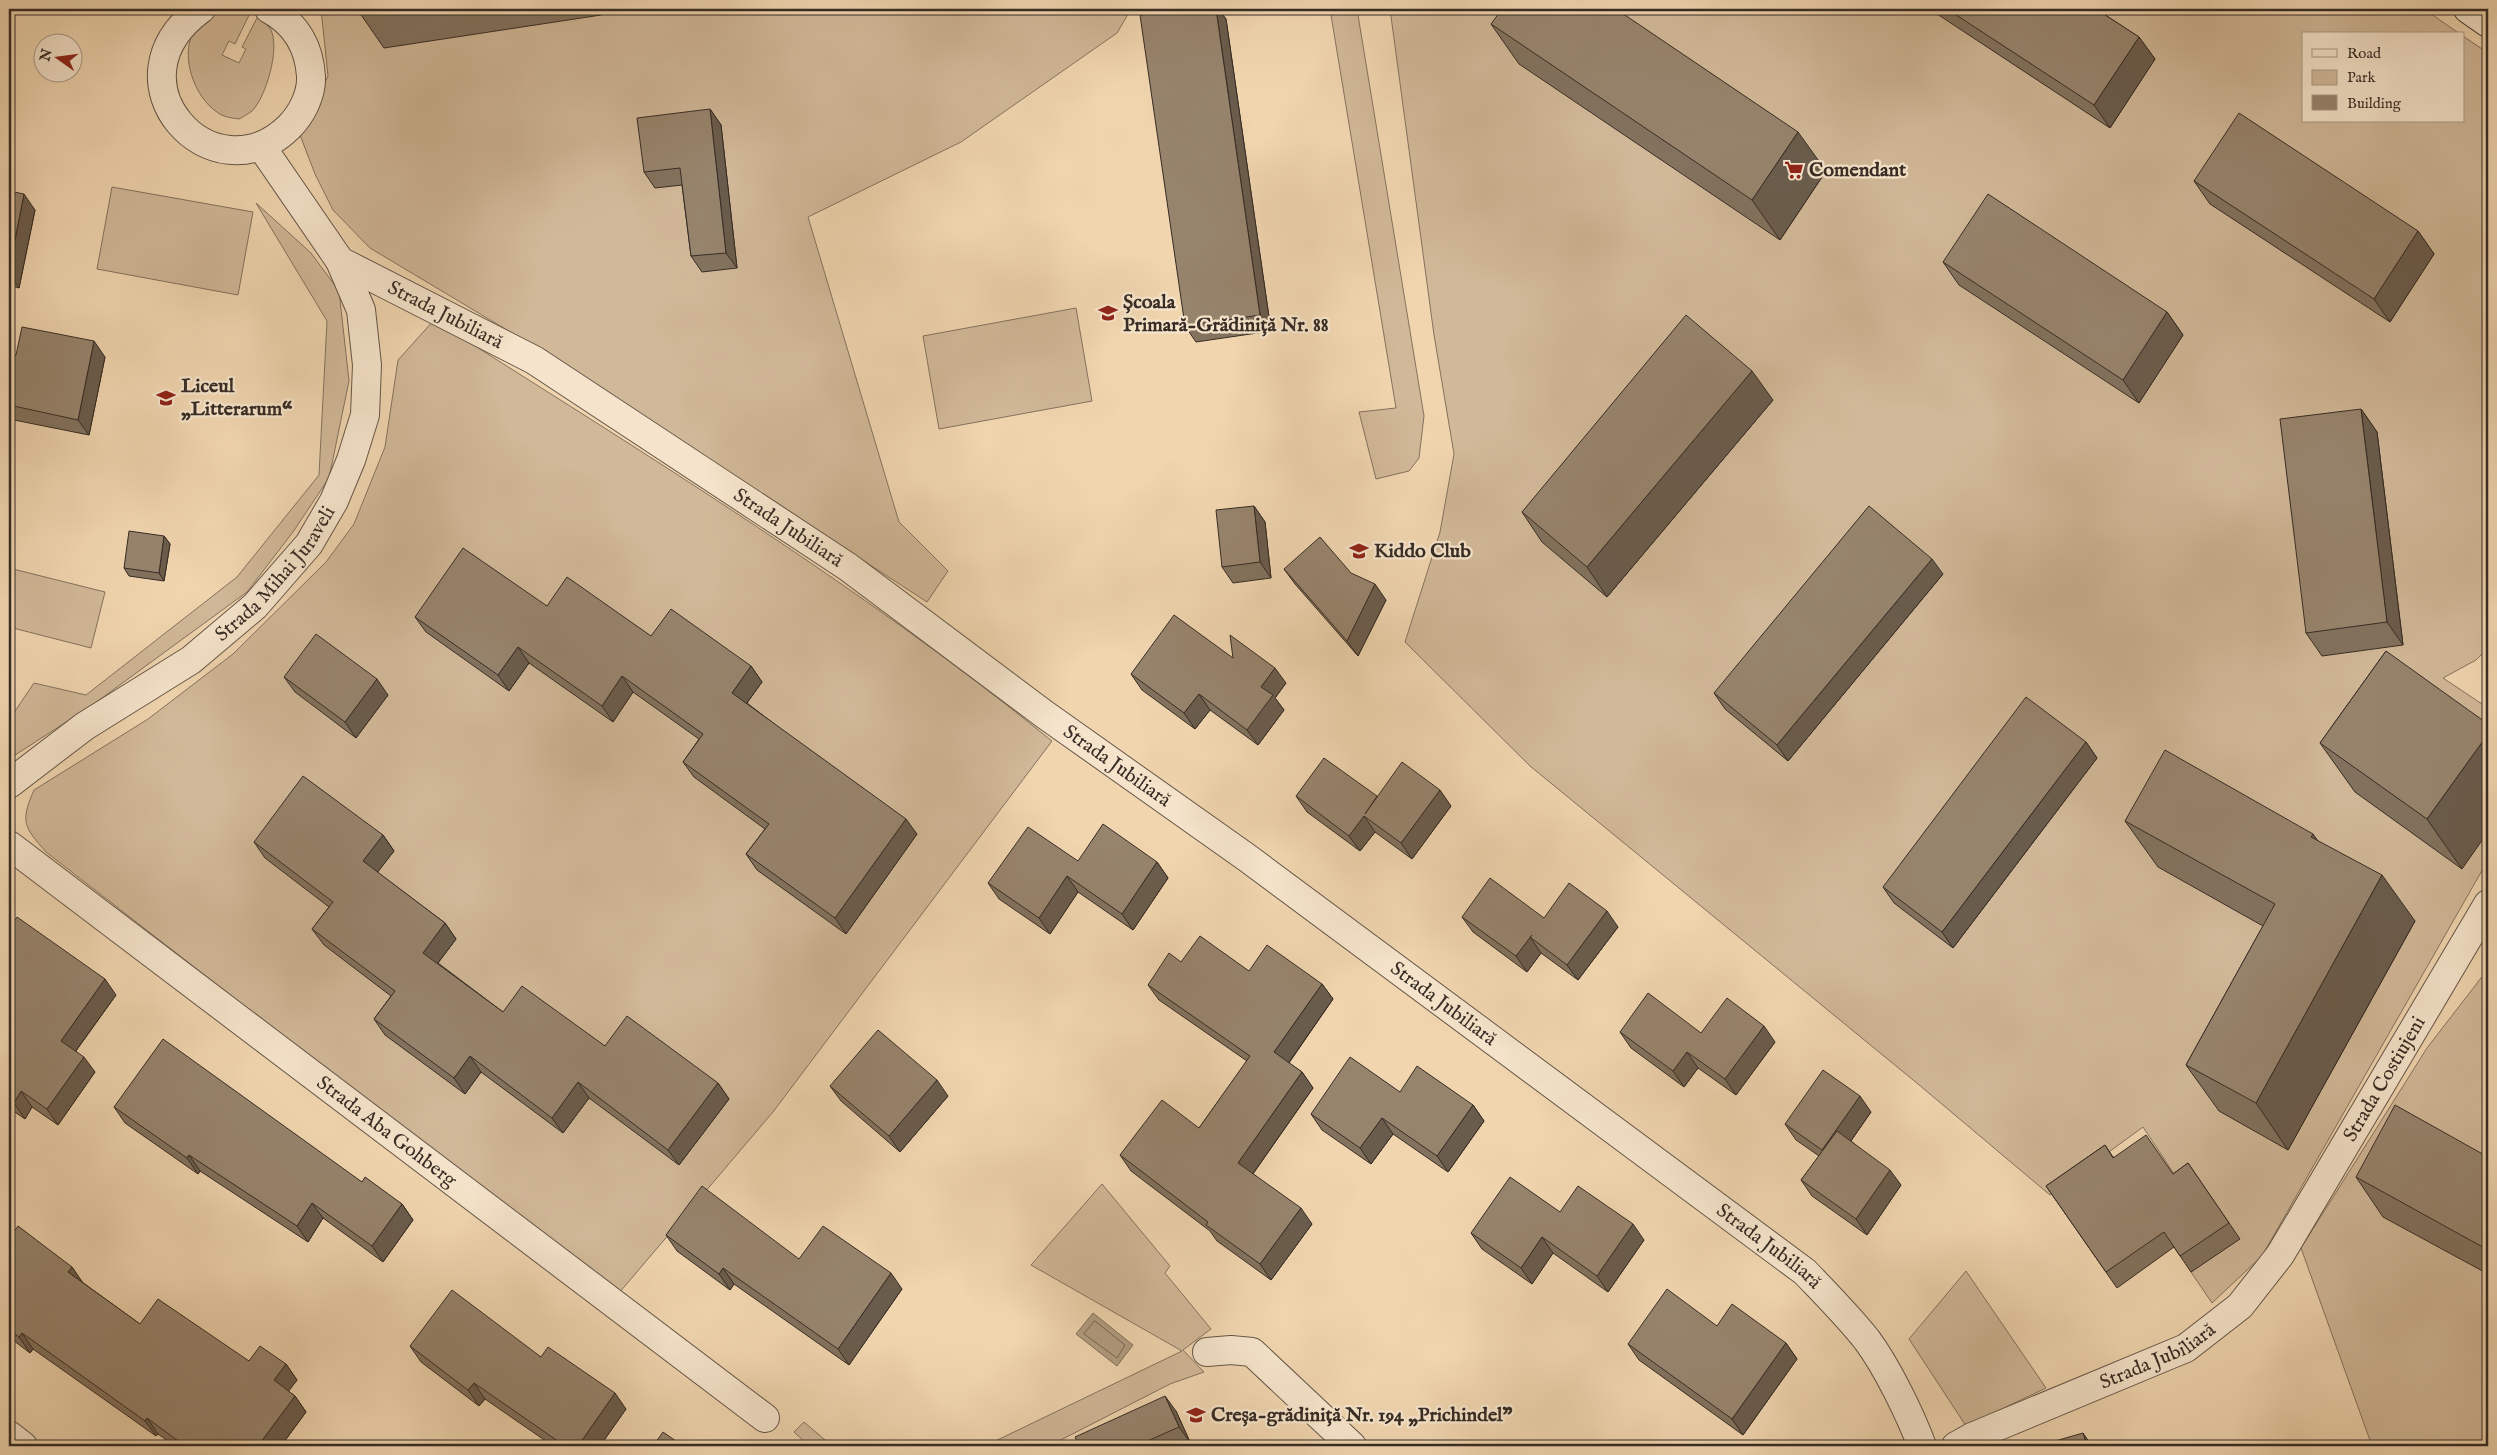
<svg xmlns="http://www.w3.org/2000/svg" width="2497" height="1455" font-family="'IM FELL English',serif">
<rect width="100%" height="100%" fill="#f0d5af"/>
<filter id="stains"><feTurbulence type="fractalNoise" baseFrequency=".004" numOctaves="4"/><feColorMatrix values="0 0 0 0 .2 0 0 0 0 .09 0 0 0 0 .02 0 0 0 .5 -.17"/></filter>
<radialGradient id="worn" r=".72"><stop offset=".6" stop-color="#630" stop-opacity="0"/><stop offset="1" stop-color="#630" stop-opacity=".3"/></radialGradient>
<path fill="#d1b898" stroke="#84725e" d="M 228,9 L 251,11 L 235,44 L 229,41 L 222,55 L 239,63 L 246,49 L 242,47 L 258,16 C 262,20 268,25 271,30 C 280,49 266,97 252,111 C 248,114 243,117 239,119 C 232,118 223,117 217,112 C 191,95 175,42 203,20 C 210,14 220,12 228,9 Z
M 321,9 L 1131,9 L 1117,33 L 961,142 L 808,217 L 899,522 L 948,571 L 927,602 L 542,351 L 370,248 L 333,210 L 315,174 L 300,135 L 328,76 Z
M 1330,9 L 1357,9 L 1424,416 L 1419,458 L 1409,471 L 1376,479 L 1359,412 L 1396,408 Z
M 1390,9 L 2424,9 L 2460,34 L 2303,34 L 2303,121 L 2463,121 L 2463,36 L 2488,53 L 2488,648 L 2476,660 L 2443,678 L 2488,708 L 2488,860 L 2262,1256 L 2212,1303 L 2191,1272 L 2239,1239 L 2184,1189 L 2143,1127 L 2050,1195 L 1918,1084 L 1530,766 L 1405,642 L 1440,532 L 1454,454 L 1434,335 Z
M 112,187 L 253,212 L 238,295 L 97,269 Z
M 256,203 L 311,253 L 339,291 L 349,381 L 329,478 L 293,532 L 247,592 L 91,706 L 9,759 L 9,720 L 34,683 L 86,695 L 237,577 L 319,475 L 327,321 Z
M 1076,308 L 1092,401 L 939,429 L 923,336 Z
M 434,320 C 645,454 857,583 1052,741 L 773,1112 L 619,1293 L 403,1129 L 46,852 C 24,827 20,822 34,790 L 148,719 L 233,654 L 326,562 L 354,524 L 385,447 L 398,360 Z
M 9,568 L 105,592 L 91,648 L 9,627 Z
M 2488,969 L 2488,1446 L 2372,1446 L 2301,1248 L 2427,1048 Z
M 1102,1184 L 1170,1266 L 1165,1273 L 1211,1329 L 1183,1350 L 1204,1372 L 1170,1384 L 1049,1446 L 985,1446 L 1182,1351 L 1031,1265 Z
M 1966,1271 L 2046,1388 L 1966,1426 L 1909,1339 Z
M 804,1422 L 832,1446 L 809,1446 L 794,1432 Z"/>
<path fill="#b19c80" stroke="#806f5c" d="M 1093,1313 L 1133,1345 L 1117,1366 L 1076,1334 Z"/>
<g fill="none" stroke-linecap="round" stroke-linejoin="round">
<path stroke="#746452" stroke-width="1" d="M 1095,1321 L 1125,1345 L 1117,1358 L 1084,1334 Z"/>
<g stroke="#655648" stroke-width="30">
<g id="street">
<path d="M 201,9 C 102,81 213,201 289,127 C 302,114 312,94 311,76 C 309,46 295,23 269,9"/>
<path id="s1" d="M 261,146 L 340,261 L 534,360 L 848,567 L 1044,714 L 1246,857 L 1805,1272 C 1826,1294 1848,1316 1867,1340 C 1887,1367 1910,1414 1922,1446"/>
<path id="s2" d="M 9,784 L 85,726 L 191,660 L 255,606 L 309,544 L 334,501 L 351,460 L 365,415 L 367,365 L 361,310 L 340,261"/>
<path id="s3" d="M 9,845 L 765,1418"/>
<path d="M 1207,1352 L 1231,1350 L 1252,1352 L 1352,1446"/>
<path d="M 9,1435 L 23,1446"/>
<path id="s4" d="M 1956,1446 L 1972,1437 L 2186,1348 L 2240,1306 L 2280,1255 L 2488,904"/>
</g>
</g>
<g stroke="#372c25" stroke-width="30">
<path id="secondary" d="M 2468,9 L 2488,23"/>
</g>
<use href="#street" stroke="#f5e4cb" stroke-width="28"/>
<use href="#secondary" stroke="#f5e4cb" stroke-width="28"/>
</g>
<path fill="#82725e" stroke="#372c25" d="M 357,9 L 600,9 L 601,15 L 384,48 Z
M 1181,9 L 1218,9 L 1226,19 L 1271,331 L 1196,342 L 1185,326 Z
M 1930,9 L 2096,9 L 2139,37 L 2155,59 L 2110,128 L 1931,10 Z
M 1491,24 L 1826,171 L 1780,240 L 1519,64 Z
M 710,109 L 721,125 L 737,268 L 702,272 L 691,256 L 682,185 L 655,188 L 644,172 Z
M 2194,181 L 2418,231 L 2434,254 L 2390,322 L 2210,204 Z
M 9,191 L 35,210 L 19,288 L 9,285 Z
M 1943,262 L 2167,312 L 2183,335 L 2139,403 L 1959,285 Z
M 9,353 L 16,355 L 105,357 L 89,435 L 9,419 Z
M 1773,400 L 1607,597 L 1542,542 L 1522,512 Z
M 2361,409 L 2377,432 L 2403,645 L 2322,656 L 2306,633 Z
M 1254,506 L 1265,522 L 1271,578 L 1233,583 L 1222,567 Z
M 164,536 L 170,544 L 164,581 L 129,576 L 124,568 Z
M 1284,569 L 1386,600 L 1358,656 L 1295,584 Z
M 1943,574 L 1788,761 L 1725,709 L 1714,693 Z
M 547,606 L 651,636 L 751,666 L 762,682 L 747,703 L 917,834 L 846,934 L 757,870 L 746,854 L 765,829 L 694,777 L 683,762 L 699,739 L 633,692 L 613,722 L 529,663 L 509,691 L 426,632 L 415,617 Z
M 2386,651 L 2462,869 L 2355,792 L 2320,743 Z
M 1233,658 L 1286,683 L 1275,698 L 1284,710 L 1258,745 L 1210,710 L 1195,729 L 1142,690 L 1131,674 Z
M 284,677 L 388,695 L 356,738 L 295,692 Z
M 2086,742 L 2097,758 L 1953,948 L 1894,903 L 1883,887 Z
M 1296,796 L 1378,797 L 1451,806 L 1412,859 L 1375,832 L 1360,851 L 1307,812 Z
M 2125,821 L 2318,841 L 2415,921 L 2288,1150 L 2219,1111 L 2186,1065 L 2263,926 L 2158,867 Z
M 383,835 L 394,851 L 377,872 L 445,923 L 456,939 L 438,963 L 503,1012 L 605,1046 L 718,1083 L 729,1099 L 679,1165 L 589,1098 L 563,1133 L 481,1072 L 465,1094 L 385,1035 L 374,1019 L 391,996 L 324,945 L 312,929 L 329,907 L 265,858 L 254,842 Z
M 1078,861 L 1157,862 L 1168,878 L 1133,930 L 1078,892 L 1050,934 L 999,899 L 988,883 Z
M 1462,917 L 1618,927 L 1578,980 L 1541,953 L 1527,972 L 1473,932 Z
M 9,928 L 116,995 L 76,1051 L 95,1072 L 58,1125 L 32,1107 L 25,1119 L 9,1108 Z
M 1181,962 L 1249,971 L 1322,984 L 1333,999 L 1289,1063 L 1302,1072 L 1313,1088 L 1253,1174 L 1312,1224 L 1271,1280 L 1217,1241 L 1210,1231 L 1131,1171 L 1120,1155 L 1199,1128 L 1247,1061 L 1159,1000 L 1148,985 Z
M 1620,1032 L 1701,1033 L 1775,1042 L 1736,1095 L 1698,1068 L 1684,1087 L 1631,1048 Z
M 830,1086 L 948,1096 L 900,1152 L 841,1101 Z
M 1400,1092 L 1473,1105 L 1484,1121 L 1448,1172 L 1393,1134 L 1371,1164 L 1322,1130 L 1311,1114 Z
M 114,1107 L 362,1182 L 402,1204 L 413,1220 L 383,1262 L 323,1218 L 308,1242 L 200,1171 L 198,1174 L 125,1123 Z
M 1871,1112 L 1851,1141 L 1901,1185 L 1867,1235 L 1812,1196 L 1801,1180 L 1819,1156 L 1796,1140 L 1785,1124 Z
M 2105,1145 L 2113,1157 L 2173,1174 L 2188,1163 L 2240,1239 L 2191,1272 L 2174,1247 L 2117,1288 L 2046,1186 Z
M 2488,1157 L 2488,1274 L 2383,1217 L 2356,1177 Z
M 1560,1212 L 1644,1240 L 1608,1292 L 1553,1253 L 1532,1284 L 1482,1249 L 1471,1233 Z
M 666,1235 L 799,1259 L 902,1289 L 849,1365 L 734,1284 L 730,1290 L 677,1251 Z
M 9,1239 L 72,1267 L 82,1282 L 140,1324 L 249,1361 L 286,1364 L 297,1380 L 288,1391 L 295,1396 L 306,1412 L 281,1446 L 175,1446 L 158,1434 L 156,1436 L 33,1349 L 30,1353 L 9,1337 Z
M 1717,1326 L 1786,1343 L 1797,1359 L 1743,1435 L 1639,1360 L 1628,1344 Z
M 410,1346 L 541,1357 L 626,1409 L 600,1446 L 553,1446 L 485,1399 L 479,1406 L 421,1362 Z
M 1176,1411 L 1190,1442 L 1182,1446 L 1079,1446 Z"/>
<path fill="#6a5c4c" stroke="#372c25" d="M 597,9 L 600,9 L 601,15 Z
M 1216,9 L 1218,9 L 1226,19 L 1271,331 L 1260,315 Z
M 2139,37 L 2155,59 L 2110,128 L 2094,105 Z
M 710,109 L 721,125 L 737,268 L 726,253 Z
M 1798,132 L 1826,171 L 1780,240 L 1752,200 Z
M 24,194 L 35,210 L 19,288 L 9,273 L 9,270 Z
M 2418,231 L 2434,254 L 2390,322 L 2374,299 Z
M 2167,312 L 2183,335 L 2139,403 L 2123,380 Z
M 94,341 L 105,357 L 89,435 L 78,420 Z
M 1752,371 L 1773,400 L 1607,597 L 1587,567 Z
M 2361,409 L 2377,432 L 2403,645 L 2387,622 Z
M 1254,506 L 1265,522 L 1271,578 L 1260,562 Z
M 164,536 L 170,544 L 164,581 L 159,573 Z
M 1932,559 L 1943,574 L 1788,761 L 1777,745 Z
M 1375,584 L 1386,600 L 1358,656 L 1347,641 Z
M 518,647 L 529,663 L 509,691 L 498,675 Z
M 751,666 L 762,682 L 743,708 L 732,693 Z
M 1275,668 L 1286,683 L 1275,698 L 1284,710 L 1258,745 L 1247,730 L 1261,687 Z
M 622,676 L 633,692 L 613,722 L 602,706 Z
M 377,679 L 388,695 L 356,738 L 345,722 Z
M 1199,694 L 1210,710 L 1195,729 L 1184,713 Z
M 2488,734 L 2488,832 L 2462,869 L 2427,819 Z
M 2086,742 L 2097,758 L 1953,948 L 1942,932 Z
M 1440,790 L 1451,806 L 1412,859 L 1401,843 Z
M 1364,816 L 1375,832 L 1360,851 L 1349,836 Z
M 906,819 L 917,834 L 846,934 L 835,918 Z
M 2313,834 L 2346,880 L 2311,837 Z
M 383,835 L 394,851 L 374,877 L 363,861 Z
M 1157,862 L 1168,878 L 1133,930 L 1122,914 Z
M 2382,875 L 2415,921 L 2288,1150 L 2256,1103 Z
M 1067,876 L 1078,892 L 1050,934 L 1039,918 Z
M 1607,911 L 1618,927 L 1578,980 L 1567,965 Z
M 445,923 L 456,939 L 434,968 L 423,953 Z
M 1530,937 L 1541,953 L 1527,972 L 1516,956 Z
M 105,979 L 116,995 L 72,1056 L 61,1041 Z
M 1322,984 L 1333,999 L 1285,1068 L 1274,1052 Z
M 1764,1026 L 1775,1042 L 1736,1095 L 1725,1079 Z
M 1687,1052 L 1698,1068 L 1684,1087 L 1673,1071 Z
M 470,1056 L 481,1072 L 465,1094 L 454,1078 Z
M 84,1057 L 95,1072 L 58,1125 L 47,1109 Z
M 1302,1072 L 1313,1088 L 1249,1179 L 1238,1163 Z
M 937,1080 L 948,1096 L 900,1152 L 889,1136 Z
M 578,1082 L 589,1098 L 563,1133 L 552,1118 Z
M 718,1083 L 729,1099 L 679,1165 L 668,1150 Z
M 21,1091 L 32,1107 L 25,1119 L 14,1103 Z
M 1860,1096 L 1871,1112 L 1833,1166 L 1822,1150 Z
M 1473,1105 L 1484,1121 L 1448,1172 L 1437,1156 Z
M 1382,1118 L 1393,1134 L 1371,1164 L 1360,1148 Z
M 189,1155 L 200,1171 L 198,1174 L 187,1158 Z
M 1890,1170 L 1901,1185 L 1867,1235 L 1856,1219 Z
M 312,1203 L 323,1218 L 308,1242 L 297,1226 Z
M 402,1204 L 413,1220 L 383,1262 L 372,1246 Z
M 1301,1208 L 1312,1224 L 1271,1280 L 1260,1264 Z
M 1633,1224 L 1644,1240 L 1608,1292 L 1597,1276 Z
M 1542,1237 L 1553,1253 L 1532,1284 L 1521,1268 Z
M 72,1267 L 83,1283 L 68,1272 Z
M 723,1268 L 734,1284 L 730,1290 L 719,1274 Z
M 891,1273 L 902,1289 L 849,1365 L 838,1349 Z
M 22,1333 L 33,1349 L 30,1353 L 19,1337 Z
M 1786,1343 L 1797,1359 L 1743,1435 L 1732,1419 Z
M 286,1364 L 297,1380 L 285,1396 L 274,1380 Z
M 474,1383 L 485,1399 L 479,1406 L 468,1390 Z
M 615,1393 L 626,1409 L 600,1446 L 578,1446 Z
M 295,1396 L 306,1412 L 281,1446 L 258,1446 Z
M 1165,1396 L 1176,1411 L 1190,1442 L 1179,1427 Z
M 147,1418 L 158,1434 L 156,1436 L 145,1421 Z
M 2083,1433 L 2092,1446 L 2087,1446 Z"/>
<path fill="#97846d" stroke="#372c25" d="M 1181,9 L 1216,9 L 1260,315 L 1185,326 L 1140,15 Z
M 1502,9 L 1616,9 L 1798,132 L 1752,200 L 1491,24 Z
M 1947,9 L 2096,9 L 2139,37 L 2094,105 Z
M 710,109 L 726,253 L 691,256 L 680,168 L 644,172 L 637,118 Z
M 2239,113 L 2418,231 L 2374,299 L 2194,181 Z
M 9,191 L 24,194 L 9,270 Z
M 1988,194 L 2167,312 L 2123,380 L 1943,262 Z
M 1686,315 L 1752,371 L 1587,567 L 1522,512 Z
M 22,327 L 94,341 L 78,420 L 9,405 L 9,353 L 16,355 Z
M 2361,409 L 2387,622 L 2306,633 L 2280,419 Z
M 1254,506 L 1260,562 L 1222,567 L 1216,510 Z
M 1869,506 L 1932,559 L 1777,745 L 1714,693 Z
M 129,531 L 164,536 L 159,573 L 124,568 Z
M 1320,537 L 1351,573 L 1375,584 L 1347,641 L 1284,569 Z
M 463,548 L 547,606 L 567,577 L 651,636 L 671,609 L 751,666 L 732,693 L 906,819 L 835,918 L 746,854 L 769,824 L 683,762 L 703,734 L 622,676 L 602,706 L 518,647 L 498,675 L 415,617 Z
M 1174,615 L 1233,658 L 1230,635 L 1275,668 L 1261,687 L 1273,695 L 1247,730 L 1199,694 L 1184,713 L 1131,674 Z
M 316,634 L 377,679 L 345,722 L 284,677 Z
M 2386,651 L 2488,724 L 2488,734 L 2427,819 L 2320,743 Z
M 2026,697 L 2086,742 L 1942,932 L 1883,887 Z
M 2165,750 L 2313,834 L 2311,837 L 2382,875 L 2256,1103 L 2186,1065 L 2275,904 L 2125,821 Z
M 1324,758 L 1377,796 L 1365,814 L 1402,762 L 1440,790 L 1401,843 L 1364,816 L 1349,836 L 1296,796 Z
M 303,776 L 383,835 L 363,861 L 445,923 L 423,953 L 503,1012 L 522,986 L 605,1046 L 627,1016 L 718,1083 L 668,1150 L 578,1082 L 552,1118 L 470,1056 L 454,1078 L 374,1019 L 395,991 L 312,929 L 333,902 L 254,842 Z
M 1103,824 L 1157,862 L 1122,914 L 1067,876 L 1039,918 L 988,883 L 1028,827 L 1078,861 Z
M 1490,878 L 1544,918 L 1569,883 L 1607,911 L 1567,965 L 1530,937 L 1532,935 L 1516,956 L 1462,917 Z
M 17,917 L 105,979 L 61,1041 L 84,1057 L 47,1109 L 21,1091 L 14,1103 L 9,1100 L 9,928 Z
M 1200,936 L 1249,971 L 1267,945 L 1322,984 L 1274,1052 L 1302,1072 L 1238,1163 L 1301,1208 L 1260,1264 L 1206,1225 L 1208,1222 L 1120,1155 L 1162,1100 L 1199,1128 L 1250,1056 L 1148,985 L 1169,953 L 1181,962 Z
M 1648,993 L 1701,1033 L 1727,998 L 1764,1026 L 1725,1079 L 1687,1052 L 1673,1071 L 1620,1032 Z
M 878,1030 L 937,1080 L 889,1136 L 830,1086 Z
M 163,1039 L 362,1182 L 365,1177 L 402,1204 L 372,1246 L 312,1203 L 297,1226 L 189,1155 L 187,1158 L 114,1107 Z
M 1350,1057 L 1400,1092 L 1417,1066 L 1473,1105 L 1437,1156 L 1382,1118 L 1360,1148 L 1311,1114 Z
M 1823,1070 L 1860,1096 L 1822,1150 L 1785,1124 Z
M 2395,1105 L 2488,1157 L 2488,1250 L 2356,1177 Z
M 1837,1131 L 1890,1170 L 1856,1219 L 1801,1180 Z
M 2146,1135 L 2173,1174 L 2188,1163 L 2229,1223 L 2180,1256 L 2164,1232 L 2106,1272 L 2046,1186 L 2105,1145 L 2113,1158 Z
M 1510,1177 L 1560,1212 L 1578,1186 L 1633,1224 L 1597,1276 L 1542,1237 L 1521,1268 L 1471,1233 Z
M 702,1186 L 799,1259 L 823,1226 L 891,1273 L 838,1349 L 723,1268 L 719,1274 L 666,1235 Z
M 18,1226 L 72,1267 L 68,1272 L 140,1324 L 158,1299 L 249,1361 L 260,1346 L 286,1364 L 274,1380 L 295,1396 L 258,1446 L 185,1446 L 147,1418 L 145,1421 L 22,1333 L 19,1337 L 9,1329 L 9,1239 Z
M 1667,1289 L 1717,1326 L 1732,1304 L 1786,1343 L 1732,1419 L 1628,1344 Z
M 452,1290 L 541,1357 L 548,1347 L 615,1393 L 578,1446 L 565,1446 L 474,1383 L 468,1390 L 410,1346 Z
M 1165,1396 L 1179,1427 L 1136,1446 L 1079,1446 L 1075,1437 Z
M 663,1432 L 683,1446 L 653,1446 Z
M 2083,1433 L 2087,1446 L 2038,1446 Z"/>
<defs>
<g id="supermarket-bare" transform="scale(1.5)"><path d="M-6-5.5h2.5l.6 2H6L4.5 2H-2.5L-4.4-4H-6ZM-1.5 3.2a1.3 1.3 0 1 0 .1 0ZM3 3.2a1.3 1.3 0 1 0 .1 0Z" fill="#8f2418" stroke="#f5e4cb" stroke-width="2.5" paint-order="stroke"/></g>
<g id="school-bare" transform="scale(1.5)"><path d="M0-5L7-2L0 1L-7-2ZM-4 1L0 2.5L4 1V4Q0 6-4 4Z" fill="#8f2418" stroke="#f5e4cb" stroke-width="2.5" paint-order="stroke"/></g>
</defs>
<g fill-rule="evenodd">
<use href="#supermarket-bare" x="1794" y="170"/>
<use href="#school-bare" x="1108" y="313"/>
<use href="#school-bare" x="166" y="398"/>
<use href="#school-bare" x="1359" y="551"/>
<use href="#school-bare" x="1196" y="1415"/>
</g>
<g text-anchor="middle" dominant-baseline="central" stroke-width="4.5" stroke-linejoin="round" paint-order="stroke">
<g font-size="20" font-weight="bold" fill="#372c25" stroke="#f5e4cb" text-anchor="start">
<text x="1809" y="170">Comendant</text>
<text x="1123" y="302">Școala<tspan x="1123" dy="23">Primară-Grădiniță Nr. 88</tspan></text>
<text x="181" y="386">Liceul<tspan x="181" dy="23">„Litterarum“</tspan></text>
<text x="1374" y="551">Kiddo Club</text>
<text x="1211" y="1415">Creșa-grădiniță Nr. 194 „Prichindel”</text>
</g>
<g font-size="20" fill="#372c25" stroke="#f5e4cb">
<text stroke="none"><textPath href="#s1" startOffset="258">Strada Jubiliară</textPath></text>
<text stroke="none"><textPath href="#s1" startOffset="662">Strada Jubiliară</textPath></text>
<text stroke="none"><textPath href="#s2" startOffset="342">Strada Mihai Juraveli</textPath></text>
<text stroke="none"><textPath href="#s1" startOffset="1068">Strada Jubiliară</textPath></text>
<text stroke="none"><textPath href="#s1" startOffset="1472">Strada Jubiliară</textPath></text>
<text stroke="none"><textPath href="#s4" startOffset="588">Strada Costiujeni</textPath></text>
<text stroke="none"><textPath href="#s3" startOffset="474">Strada Aba Gohberg</textPath></text>
<text stroke="none"><textPath href="#s1" startOffset="1878">Strada Jubiliară</textPath></text>
<text stroke="none"><textPath href="#s4" startOffset="221">Strada Jubiliară</textPath></text>
</g>
</g>
<rect width="2497" height="1455" fill="none" stroke="#f0d5af" stroke-width="30"/>
<rect x="10" y="10" width="2477" height="1435" fill="none" stroke="#372c25" stroke-width="2.5"/>
<rect x="15" y="15" width="2467" height="1425" fill="none" stroke="#372c25"/>
<rect x="2302" y="32" width="162" height="90" fill="#f5e4cb" stroke="#a99a89"/>
<rect x="2312" y="49" width="25" height="8" fill="#f5e4cb" stroke="#a99a89"/>
<text x="2347" y="58" font-size="15" fill="#372c25">Road</text>
<rect x="2312" y="70" width="25" height="15" fill="#d1b898" stroke="#a99a89"/>
<text x="2347" y="82" font-size="15" fill="#372c25">Park</text>
<rect x="2312" y="95" width="25" height="15" fill="#97846d" stroke="#a99a89"/>
<text x="2347" y="108" font-size="15" fill="#372c25">Building</text>
<g transform="translate(58 58) rotate(284)"><circle r="24" fill="#f5e4cb" stroke="#a99a89"/>
<path d="M0-4L9 19L0 12L-9 19Z" fill="#8f2418"/>
<text y="-8" font-size="14" font-weight="bold" text-anchor="middle" fill="#372c25">N</text>
</g>
<rect width="100%" height="100%" filter="url(#stains)"/>
<rect width="100%" height="100%" fill="url(#worn)"/>
</svg>
